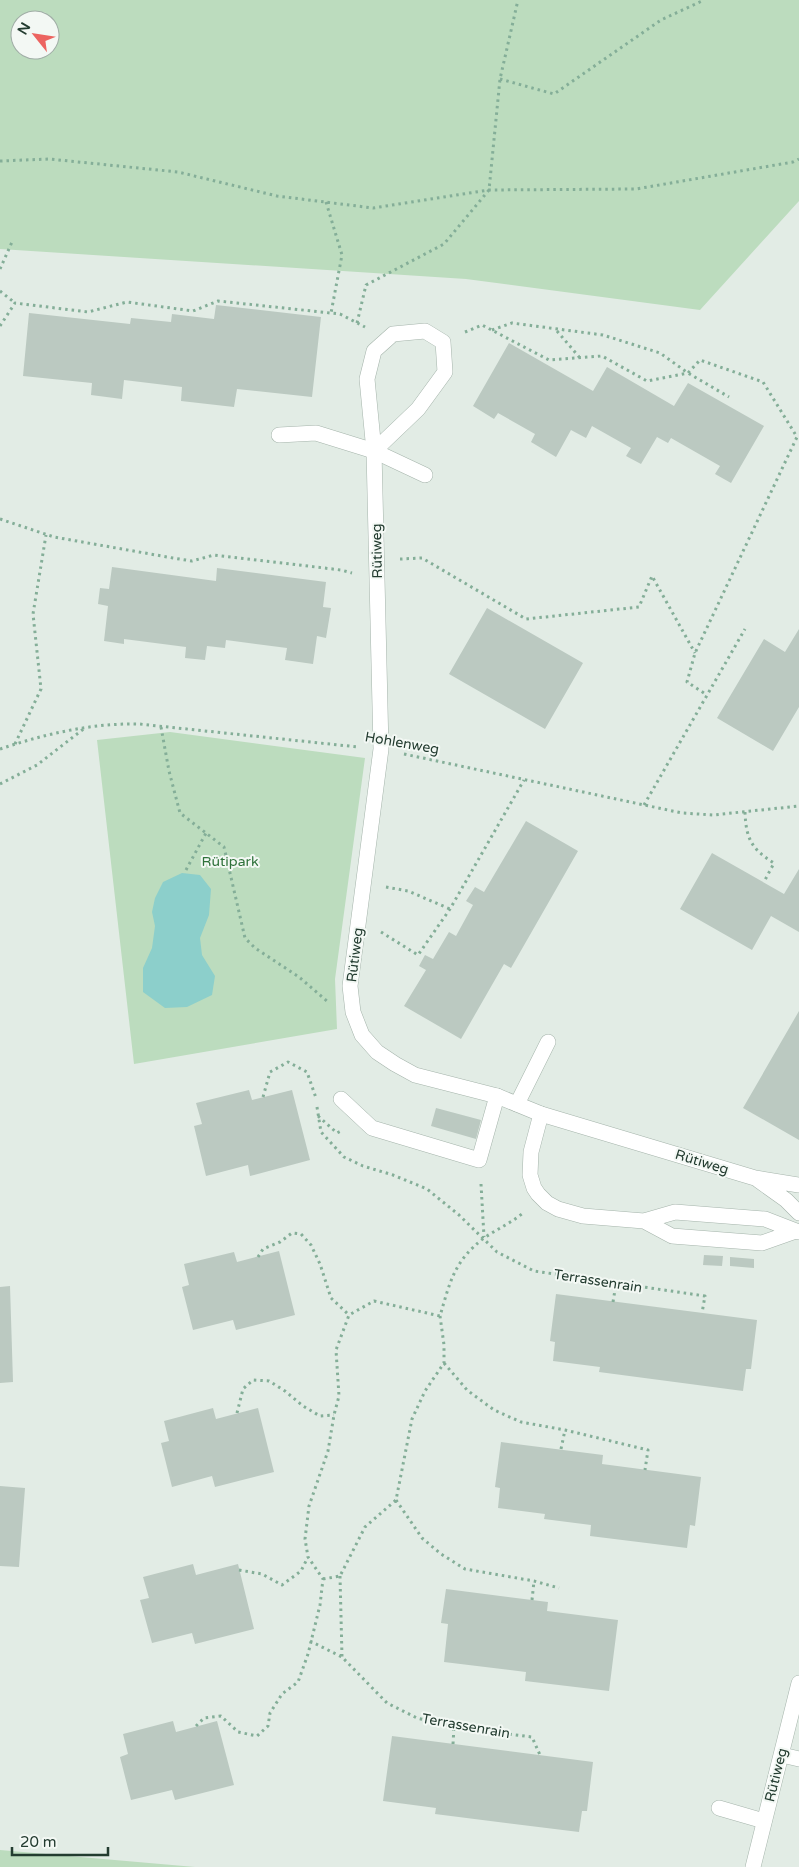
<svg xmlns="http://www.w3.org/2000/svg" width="799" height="1867" font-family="'Varela Round',sans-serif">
<rect width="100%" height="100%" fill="#e2ece5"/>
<path fill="#bcdcbe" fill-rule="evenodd" d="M 0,0 L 799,0 L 799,201 L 700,310 L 466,279 L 0,249 ZM 20,20 L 50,20 L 50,50 L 20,50 Z
M 170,732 L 365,758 L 335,979 L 337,1029 L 134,1064 L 97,740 Z
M 0,1850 L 195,1867 L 0,1867 Z"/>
<path fill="#8ccfcb" d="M 182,873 L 200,875 L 211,889 L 209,915 L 200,938 L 202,955 L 215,976 L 212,995 L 187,1007 L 165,1008 L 143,992 L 143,968 L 152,948 L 155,926 L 152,912 L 155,898 L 163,882 Z"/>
<path fill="#bbc9c1" d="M 216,305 L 321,317 L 312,397 L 237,389 L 234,407 L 181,401 L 182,387 L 124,380 L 122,399 L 91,395 L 92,383 L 23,376 L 29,313 L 130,324 L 131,318 L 171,322 L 172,314 L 214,319 Z
M 509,343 L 593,391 L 607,367 L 674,406 L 688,383 L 764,426 L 731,483 L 715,474 L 720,466 L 671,438 L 668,443 L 657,437 L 641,464 L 626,456 L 631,448 L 592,426 L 586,438 L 571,430 L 556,457 L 531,442 L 535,434 L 498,413 L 494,419 L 473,406 Z
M 112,567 L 216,581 L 217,568 L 326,582 L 323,607 L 331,608 L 326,638 L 317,636 L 313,664 L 285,660 L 287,648 L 226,640 L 225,648 L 207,646 L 205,660 L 185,658 L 186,647 L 124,639 L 124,644 L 104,641 L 108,606 L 98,604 L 100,588 L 109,589 Z
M 487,608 L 583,663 L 545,729 L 449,674 Z
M 799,629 L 799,707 L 773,751 L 717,718 L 764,639 L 785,652 Z
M 526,821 L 578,851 L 511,968 L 504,964 L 461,1039 L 404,1006 L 426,970 L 419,966 L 425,955 L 433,959 L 449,932 L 456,936 L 473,905 L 466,901 L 475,887 L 484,892 Z
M 712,853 L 784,894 L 799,869 L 799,932 L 771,916 L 752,950 L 680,909 Z
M 799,1011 L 799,1140 L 743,1108 Z
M 249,1090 L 252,1100 L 292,1090 L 310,1160 L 250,1176 L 248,1165 L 206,1176 L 194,1126 L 202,1124 L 196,1103 Z
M 436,1108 L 481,1120 L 476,1139 L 431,1126 Z
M 279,1251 L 295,1315 L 236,1330 L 233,1320 L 193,1330 L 182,1287 L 189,1285 L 184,1264 L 234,1252 L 237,1262 Z
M 704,1255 L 723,1256 L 722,1266 L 703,1265 Z
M 730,1257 L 754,1259 L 754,1268 L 730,1266 Z
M 10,1286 L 13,1382 L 0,1383 L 0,1287 Z
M 556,1294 L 757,1320 L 751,1369 L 746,1369 L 743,1391 L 599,1372 L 600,1367 L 553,1361 L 555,1342 L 550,1341 Z
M 213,1408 L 216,1419 L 258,1408 L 274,1472 L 215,1487 L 212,1476 L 172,1487 L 161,1443 L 169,1441 L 164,1421 Z
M 501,1442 L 603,1455 L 602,1464 L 701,1477 L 695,1526 L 690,1525 L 687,1548 L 590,1536 L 591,1525 L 544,1519 L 545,1514 L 498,1508 L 500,1488 L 495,1487 Z
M 0,1486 L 25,1488 L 19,1567 L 0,1566 Z
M 193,1564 L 196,1575 L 238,1564 L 254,1629 L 195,1644 L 192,1633 L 152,1643 L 140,1600 L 149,1598 L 143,1577 Z
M 446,1589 L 548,1602 L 547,1611 L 618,1620 L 609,1691 L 525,1681 L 526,1672 L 444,1662 L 448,1624 L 441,1623 Z
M 173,1721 L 176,1732 L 217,1721 L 234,1785 L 175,1800 L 172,1790 L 131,1800 L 120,1757 L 128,1754 L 123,1734 Z
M 392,1736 L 593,1762 L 587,1811 L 582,1811 L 579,1832 L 435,1814 L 436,1808 L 383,1801 Z"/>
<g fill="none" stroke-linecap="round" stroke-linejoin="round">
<g stroke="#a5b4ab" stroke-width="16">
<path id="lane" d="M 279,435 L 316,433 L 374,451 L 425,475
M 341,1099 L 372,1128 L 479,1160 L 497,1096
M 517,1104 L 548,1042
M 541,1114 L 531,1152 L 530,1175 L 534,1188 L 538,1194 L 547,1203 L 558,1209 L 583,1216 L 644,1221 L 675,1212 L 765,1219 L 796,1231
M 644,1221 L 672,1236 L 762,1243 L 796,1231 L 799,1232
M 782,1755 L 799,1759
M 719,1808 L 764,1821"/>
</g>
<g stroke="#a5b4ab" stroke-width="16">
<path id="street" d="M 374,451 L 367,379 L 374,351 L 393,334 L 425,331 L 443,342 L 445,372 L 418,409 L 374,451 L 381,749 L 350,986 L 353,1012 L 362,1035 L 377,1052 L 395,1064 L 415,1075 L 497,1096 L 541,1114 L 755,1178 L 799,1185
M 758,1180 L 786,1200 L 799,1213
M 753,1867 L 799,1683"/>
</g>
<path stroke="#84ae98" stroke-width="3" stroke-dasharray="2.5 4" stroke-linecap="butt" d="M 500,79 L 554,94 L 661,20 L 704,0
M 0,161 L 49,159 L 178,172 L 277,196 L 373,208 L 489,190 L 636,189 L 793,162 L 799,159
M 326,202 L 342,255 L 331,313
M 0,269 L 12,242
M 0,291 L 15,303
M 357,323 L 366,285 L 444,244 L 489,190 L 500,79 L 518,0
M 0,326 L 15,303 L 88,312 L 127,302 L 193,311 L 218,301 L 340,314 L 365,327
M 492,330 L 512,323 L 603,335 L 660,353 L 688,373 L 729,397
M 557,331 L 580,358
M 465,332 L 482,325 L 549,360 L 602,356 L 647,381 L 688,373 L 700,360 L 763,382 L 797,437 L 695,653 L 687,682 L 707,695
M 0,519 L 54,537 L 173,558 L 192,561 L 214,555 L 341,570 L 352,573
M 400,559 L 422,558 L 526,619 L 639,607 L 652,576 L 695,653
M 161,727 L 169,771 L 180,813 L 224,847 L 245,938 L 255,948 L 299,977 L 328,1002
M 15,744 L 41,689 L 33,614 L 46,535
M 0,749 C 45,734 91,723 139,724 L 358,747
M 404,754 L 682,813 L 713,815 L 799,806
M 0,784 L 37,765 L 86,727
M 644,805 L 745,629
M 745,812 C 746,838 751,849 774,863 L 765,880
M 186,870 L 206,833
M 386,887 L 408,891 L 450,909
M 381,932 L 418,955 L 450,909 L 524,780
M 263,1097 L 270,1072 L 288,1062 L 307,1072 L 316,1098
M 317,1107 L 321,1132 L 344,1157 L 363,1166 L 393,1175 L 427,1189 L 459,1215 L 497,1252 L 534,1271 L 705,1296 L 702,1313
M 318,1116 L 337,1133 L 341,1131
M 481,1184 L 484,1237
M 258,1257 L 263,1249 L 280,1242 L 292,1233 L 301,1234 L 311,1245 L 320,1264 L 331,1298 L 349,1315
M 613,1302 L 616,1284
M 444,1363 L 467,1390 L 494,1410 L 521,1422 L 565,1430 L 648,1450 L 645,1470
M 237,1413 L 243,1389 L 253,1380 L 269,1381 L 285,1391 L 303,1406 L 320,1416 L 334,1415
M 561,1449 L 565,1430
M 396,1500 L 422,1538 L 441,1554 L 465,1569 L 534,1581 L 559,1588
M 239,1570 L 262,1574 L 282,1585 L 301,1571 L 308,1557
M 340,1576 L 342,1657
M 323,1579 L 340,1576 L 365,1527 L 396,1500 L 412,1419 L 425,1391 L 444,1363 L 444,1345 L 440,1316
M 532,1600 L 534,1581
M 310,1641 L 342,1657 L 387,1703 L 417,1718 L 454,1727 L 532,1737 L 540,1755
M 196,1726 L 204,1718 L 221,1716 L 238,1732 L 257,1736 L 268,1726 L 270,1713 L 282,1694 L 298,1682 L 308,1654 L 320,1605 L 323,1579 L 308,1557 L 305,1539 L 309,1506 L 328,1451 L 334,1415 L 339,1396 L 336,1350 L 349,1315 L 374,1301 L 440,1316 C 450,1282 454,1261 484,1238 C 497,1229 511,1223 523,1213
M 453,1744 L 454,1727"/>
<use href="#lane" stroke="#fff" stroke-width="15"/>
<use href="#street" stroke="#fff" stroke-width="15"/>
</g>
<g text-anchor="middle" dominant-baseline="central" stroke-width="4" stroke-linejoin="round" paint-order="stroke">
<g font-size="14" fill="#233c30" stroke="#f3f8f4">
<text transform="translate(377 551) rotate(-91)">Rütiweg</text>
<text transform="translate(402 743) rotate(10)">Hohlenweg</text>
<text transform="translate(355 955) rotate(-83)">Rütiweg</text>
<text transform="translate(702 1162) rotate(17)">Rütiweg</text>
<text transform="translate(598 1281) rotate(9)">Terrassenrain</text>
<text transform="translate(466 1726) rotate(10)">Terrassenrain</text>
<text transform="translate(776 1775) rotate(-76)">Rütiweg</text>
</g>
<g font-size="14" fill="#2e713a" stroke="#f3f8f4">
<text x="230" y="861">Rütipark</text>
</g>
</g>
<g transform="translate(35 35) rotate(300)"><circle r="24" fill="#f3f8f4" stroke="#a0ada6"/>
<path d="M0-4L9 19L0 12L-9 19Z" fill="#ec6460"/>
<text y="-8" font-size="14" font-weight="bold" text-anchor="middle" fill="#233c30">N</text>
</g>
<path d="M12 1847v8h96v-8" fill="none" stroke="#233c30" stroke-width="2.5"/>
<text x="20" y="1847" font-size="15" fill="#233c30" stroke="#f3f8f4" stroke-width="4" paint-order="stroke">20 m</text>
</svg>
